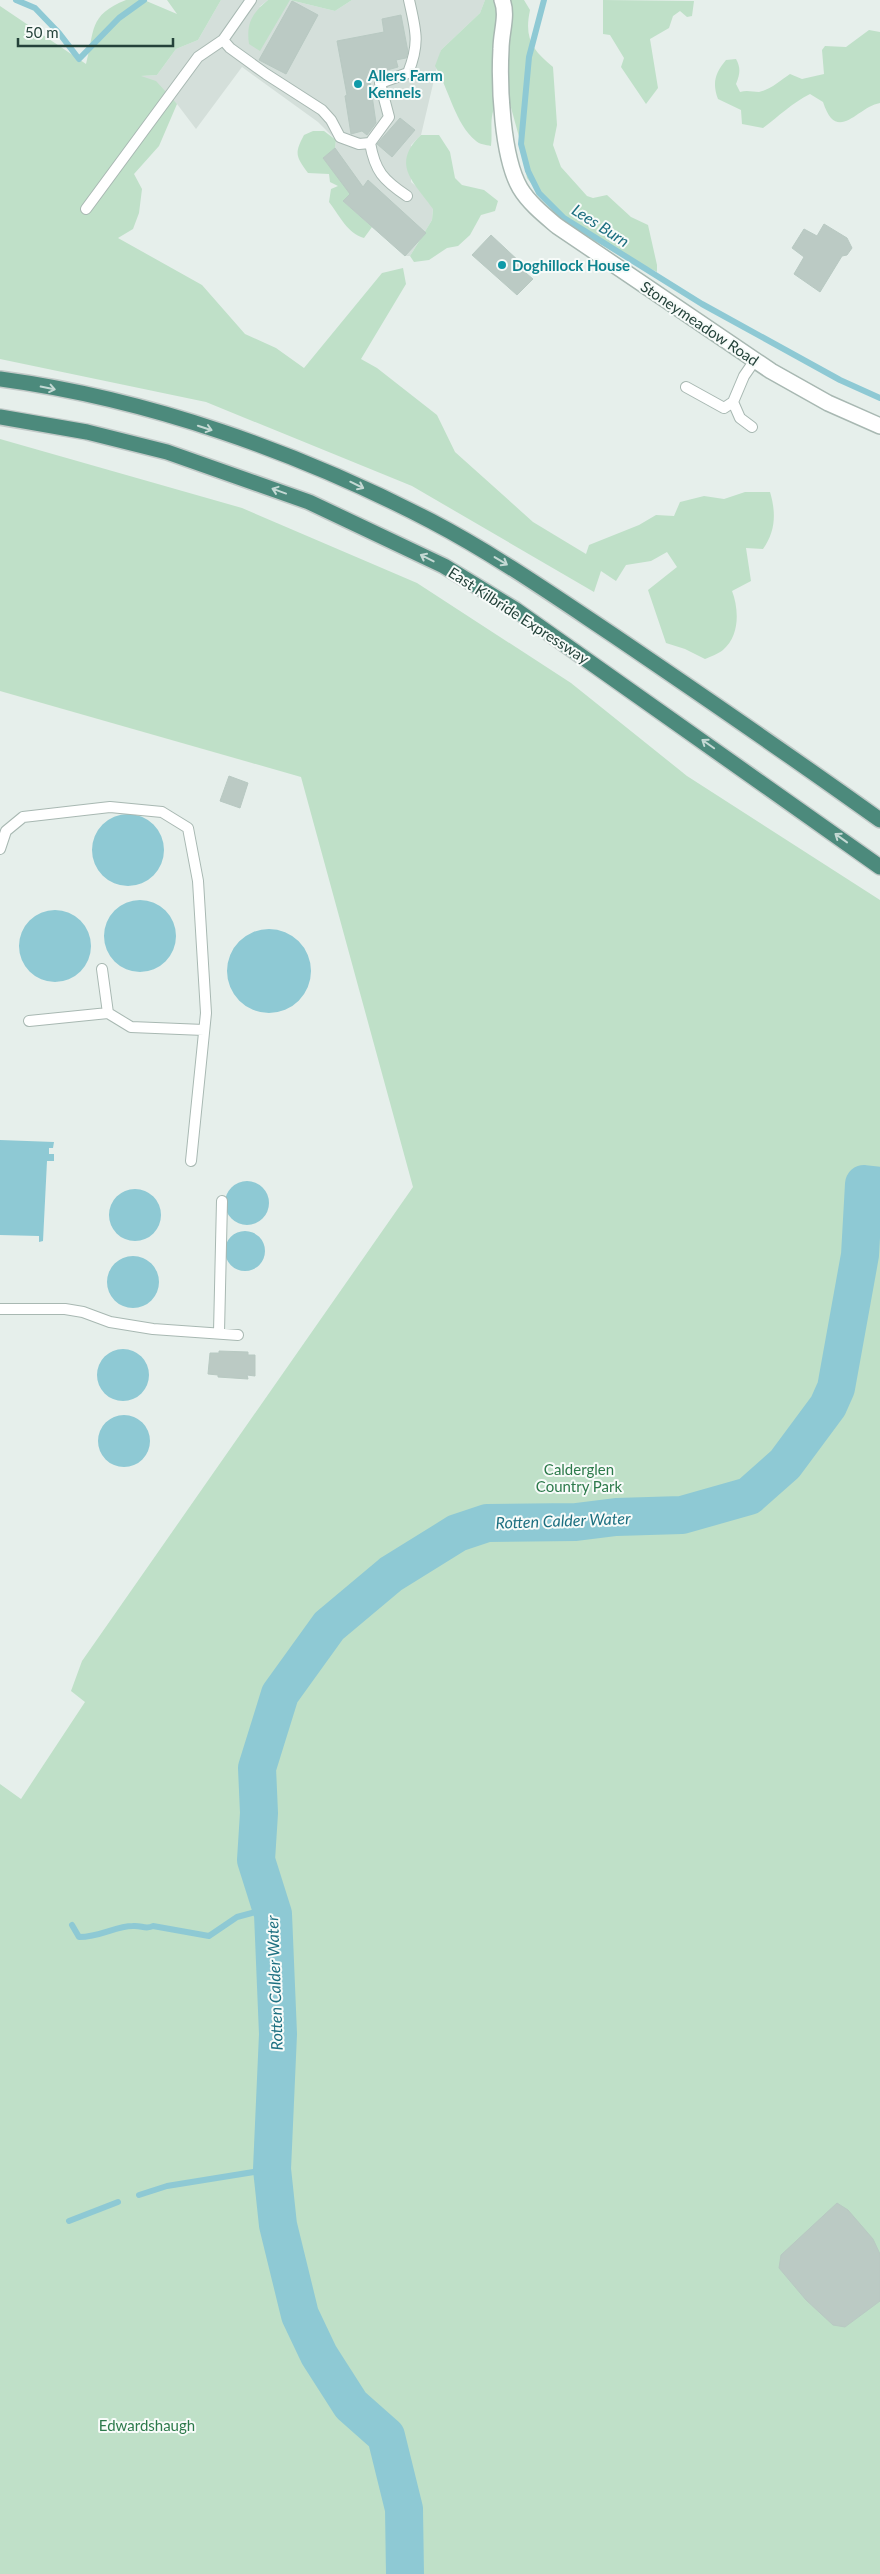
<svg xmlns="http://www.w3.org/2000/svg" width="880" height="2574" font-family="Lato,sans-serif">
<rect width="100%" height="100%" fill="#e6efeb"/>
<path fill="#d4dfda" d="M 221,0 L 268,0 L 259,7 L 290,0 L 335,11 L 352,0 L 485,0 L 480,13 L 441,50 L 421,135 L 411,145 L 411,182 L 418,188 L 433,208 L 432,220 L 410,256 L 405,256 L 343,201 L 349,185 L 345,188 L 323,158 L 335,148 L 336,140 L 318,122 L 242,67 L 196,129 L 177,104 L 139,76 L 157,75 L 176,49 L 198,40 Z"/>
<path fill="#bfe0c8" d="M 126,0 L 144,0 L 177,14 L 167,0 L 221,0 L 198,40 L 176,49 L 157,75 L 141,76 L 156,81 L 177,104 L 159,146 L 134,174 L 142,189 L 139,213 L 133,229 L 118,238 L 202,285 L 245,334 L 276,348 L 304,368 L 382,273 L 403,268 L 406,284 L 361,359 L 377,368 L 437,415 L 455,452 L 533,522 L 586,554 L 589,545 L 639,525 L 656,515 L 674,516 L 680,502 L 704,496 L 724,499 L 745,492 L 770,492 C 776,512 776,531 763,549 L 746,548 L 751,581 L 732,591 C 739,609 740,636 723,650 C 718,654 710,657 705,659 L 685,649 L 666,643 L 648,590 L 677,567 L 667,552 L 651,561 L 626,565 L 616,581 L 601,571 L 594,592 L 412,486 L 206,402 L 0,359 L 0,6 L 86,64 C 95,31 88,15 126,0 Z
M 268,0 L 352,0 L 335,11 L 290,0 L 260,51 L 249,44 C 246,24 252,13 268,0 Z
M 485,0 L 524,0 L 530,10 C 524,38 532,50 553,67 L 557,125 L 553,145 L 561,167 L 587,196 L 593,198 L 607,195 L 631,217 L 648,225 L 657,265 L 657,272 L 582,235 L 559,219 L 527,178 L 521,144 L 510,104 L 498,100 C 488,117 493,128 491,146 C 486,145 479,144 476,141 C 455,124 449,89 435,66 L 441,50 L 480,13 Z
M 603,0 L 694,1 L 692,16 L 687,17 L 680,11 L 673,16 L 669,28 L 650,39 L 658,88 L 646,104 L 621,67 L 624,58 L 610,35 L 603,34 Z
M 869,30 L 880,32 L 880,103 C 857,107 837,145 823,102 L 810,94 C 792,103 779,116 763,128 L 742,124 L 741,110 L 718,99 C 712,83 715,73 726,60 L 736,59 C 741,68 740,74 736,84 L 740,92 C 747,90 753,92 759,92 C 770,90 781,80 790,74 L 802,79 L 824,74 L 822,50 L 825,46 L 846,47 Z
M 313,131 L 324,131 L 336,140 L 335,148 L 323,158 L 345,187 L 349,185 L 352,192 L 343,201 L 372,227 L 364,238 C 348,234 339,215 329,202 L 331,189 L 338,186 L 330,182 L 329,174 L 308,173 C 296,156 294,154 304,135 Z
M 421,135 L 439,135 L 450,152 L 455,178 L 462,185 L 484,190 L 498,201 L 495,211 L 481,215 L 470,235 L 458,246 L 447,248 L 429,260 L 414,262 L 410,256 L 432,220 L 433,209 C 414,182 390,165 421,135 Z
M 0,439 L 242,508 L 417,583 L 571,683 L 687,776 L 880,900 L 880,2574 L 0,2574 L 0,1784 L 21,1799 L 85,1702 L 71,1691 L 82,1661 L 413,1187 L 301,777 L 0,691 Z"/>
<path fill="#8ec9d4" d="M92 850a36 36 0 1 1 72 0a36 36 0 1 1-72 0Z
M104 936a36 36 0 1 1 72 0a36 36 0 1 1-72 0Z
M19 946a36 36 0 1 1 72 0a36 36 0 1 1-72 0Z
M227 971a42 42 0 1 1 84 0a42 42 0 1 1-84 0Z
M 0,1140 L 54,1142 L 53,1148 L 49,1148 L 49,1154 L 54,1154 L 54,1161 L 47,1161 L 43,1241 L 39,1242 L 39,1236 L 0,1235 Z
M225 1203a22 22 0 1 1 44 0a22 22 0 1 1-44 0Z
M109 1215a26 26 0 1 1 52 0a26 26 0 1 1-52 0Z
M225 1251a20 20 0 1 1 40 0a20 20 0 1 1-40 0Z
M107 1282a26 26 0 1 1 52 0a26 26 0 1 1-52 0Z
M97 1375a26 26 0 1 1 52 0a26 26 0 1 1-52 0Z
M98 1441a26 26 0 1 1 52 0a26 26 0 1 1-52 0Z"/>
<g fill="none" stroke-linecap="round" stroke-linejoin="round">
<path stroke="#8ec9d4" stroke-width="6" d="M 16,0 L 35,8 L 59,33 L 79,59 L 119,18 L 144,0
M 544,0 L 529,57 L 521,144 L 528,171 L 539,193 L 564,218 L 702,304 L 840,380 L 880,398
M 72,1925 L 79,1937 C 101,1937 115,1926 133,1926 C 141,1925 146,1930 153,1926 L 209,1936 L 237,1917 L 271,1908
M 139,2195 L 167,2186 L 272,2169
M 69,2221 L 118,2202"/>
<path stroke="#8ec9d4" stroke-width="38" d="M 405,2574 L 404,2509 L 386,2436 L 351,2405 L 319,2355 L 300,2315 L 278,2225 L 272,2169 L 278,2034 L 273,1914 L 256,1860 L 259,1813 L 257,1768 L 280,1694 L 329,1626 L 391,1574 L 457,1533 L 487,1523 L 576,1522 L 616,1517 L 682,1515 L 749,1496 L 785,1464 L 828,1406 L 836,1388 L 860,1255 L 864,1184 L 880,1186"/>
</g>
<path fill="#bbcac4" stroke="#b8c9c2" d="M 292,1 L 318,15 L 286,74 L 259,60 Z
M 401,15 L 408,52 L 406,58 L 396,60 L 398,67 L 369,75 L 376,123 L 367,135 L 362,131 L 351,134 L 345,96 L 347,95 L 337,41 L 384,32 L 382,19 Z
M 400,118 L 415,130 L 392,157 L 377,144 Z
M 335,148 L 363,187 L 368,180 L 426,233 L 405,256 L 343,201 L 350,194 L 323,158 Z
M 824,224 L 847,238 L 852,248 L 847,255 L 842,256 L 820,292 L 794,274 L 804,257 L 792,248 L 804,229 L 817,236 Z
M 491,235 L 522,264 L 519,267 L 533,279 L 517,295 L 472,255 Z
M 229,776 L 248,783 L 240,808 L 220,801 Z
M 219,1351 L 248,1352 L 248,1355 L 255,1355 L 255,1376 L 247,1375 L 248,1379 L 218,1377 L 218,1375 L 208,1374 L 210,1353 L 219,1353 Z
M 837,2203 L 848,2210 L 873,2239 L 880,2254 L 880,2301 L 845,2327 L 833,2325 L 806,2300 L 779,2268 L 781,2255 Z"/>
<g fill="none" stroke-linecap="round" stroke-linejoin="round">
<g stroke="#a8b8b2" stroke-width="12">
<path id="service" d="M 223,40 L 251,0
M 407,196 C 383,180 375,171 370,143 L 389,117 L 380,83 L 408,73 C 420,43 416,31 409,0
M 86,209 L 198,57 L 223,40 L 230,48 L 266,74 L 322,110 L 331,120 L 340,137 L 359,144 L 370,143
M 686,387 L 724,408 L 733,402
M 752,427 L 740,418 L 733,402 L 744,376 L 755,360
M 0,849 L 6,831 L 23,817 L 110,807 L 162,812 L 188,828 L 198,881 L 206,1013 L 191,1161
M 102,969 L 108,1013
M 29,1021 L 108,1013 L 131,1027 L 204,1030
M 0,1309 L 65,1309 L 83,1312 L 110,1322 L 153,1329 L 238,1335
M 219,1332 L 222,1201"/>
</g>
<g stroke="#a8b8b2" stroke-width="18">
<path id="minor" d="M 502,0 C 508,15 501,32 501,49 C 499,85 502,157 520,188 C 529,203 544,215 557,226 L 771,371 L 828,403 L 880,426"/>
</g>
<g stroke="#c2cac8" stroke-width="18">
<path id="trunk" d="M 0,379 C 149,399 298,452 431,521 C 494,554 553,595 613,635 C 703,696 792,757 880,820
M 0,417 L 87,432 L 167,452 L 309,502 L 444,566 L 516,610 L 880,867"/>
</g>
<use href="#service" stroke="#fff" stroke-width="10"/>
<use href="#minor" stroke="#fff" stroke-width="15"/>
<use href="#trunk" stroke="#4c8a7c" stroke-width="15"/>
</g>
<defs><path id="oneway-shaft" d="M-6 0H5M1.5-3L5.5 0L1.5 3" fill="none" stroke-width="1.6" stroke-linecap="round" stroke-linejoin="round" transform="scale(1.25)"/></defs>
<g stroke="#c4d9d4">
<use href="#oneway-shaft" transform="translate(48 388) rotate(11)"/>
<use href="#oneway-shaft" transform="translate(205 428) rotate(18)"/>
<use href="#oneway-shaft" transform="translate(357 485) rotate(26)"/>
<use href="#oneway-shaft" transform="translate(279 491) rotate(-160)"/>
<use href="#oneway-shaft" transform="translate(427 558) rotate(-153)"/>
<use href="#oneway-shaft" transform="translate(501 561) rotate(31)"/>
<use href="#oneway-shaft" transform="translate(708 744) rotate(-145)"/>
<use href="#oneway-shaft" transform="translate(841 838) rotate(-144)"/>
</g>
<g fill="#0f9aa8" stroke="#f7fbf9" stroke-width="2">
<circle cx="358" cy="84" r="5"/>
<circle cx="502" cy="265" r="5"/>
</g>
<g text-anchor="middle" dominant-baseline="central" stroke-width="4" stroke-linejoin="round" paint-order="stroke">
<g font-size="15" font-weight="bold" fill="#0d838f" stroke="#f7fbf9" text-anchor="start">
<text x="368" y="75">Allers Farm<tspan x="368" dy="17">Kennels</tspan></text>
<text x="512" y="265">Doghillock House</text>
</g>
<g font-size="15" fill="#24423a" stroke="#f7fbf9">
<text transform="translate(700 323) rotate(34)">Stoneymeadow Road</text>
<text transform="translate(519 615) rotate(33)">East Kilbride Expressway</text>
</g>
<g font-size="15" fill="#2d7a4b" stroke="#f7fbf9">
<text x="579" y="1469">Calderglen<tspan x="579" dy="17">Country Park</tspan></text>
<text x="147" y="2425">Edwardshaugh</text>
</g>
<g font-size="16" font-style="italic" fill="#1c6f80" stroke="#f7fbf9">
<text transform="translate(601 225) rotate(33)">Lees Burn</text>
<text transform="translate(563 1520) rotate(-2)">Rotten Calder Water</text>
<text transform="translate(274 1983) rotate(-92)">Rotten Calder Water</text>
</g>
</g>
<path d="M18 38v8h155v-8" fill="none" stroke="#24423a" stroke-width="2.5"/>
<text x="25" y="38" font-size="15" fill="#24423a" stroke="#f7fbf9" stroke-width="4" paint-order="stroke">50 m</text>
</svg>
